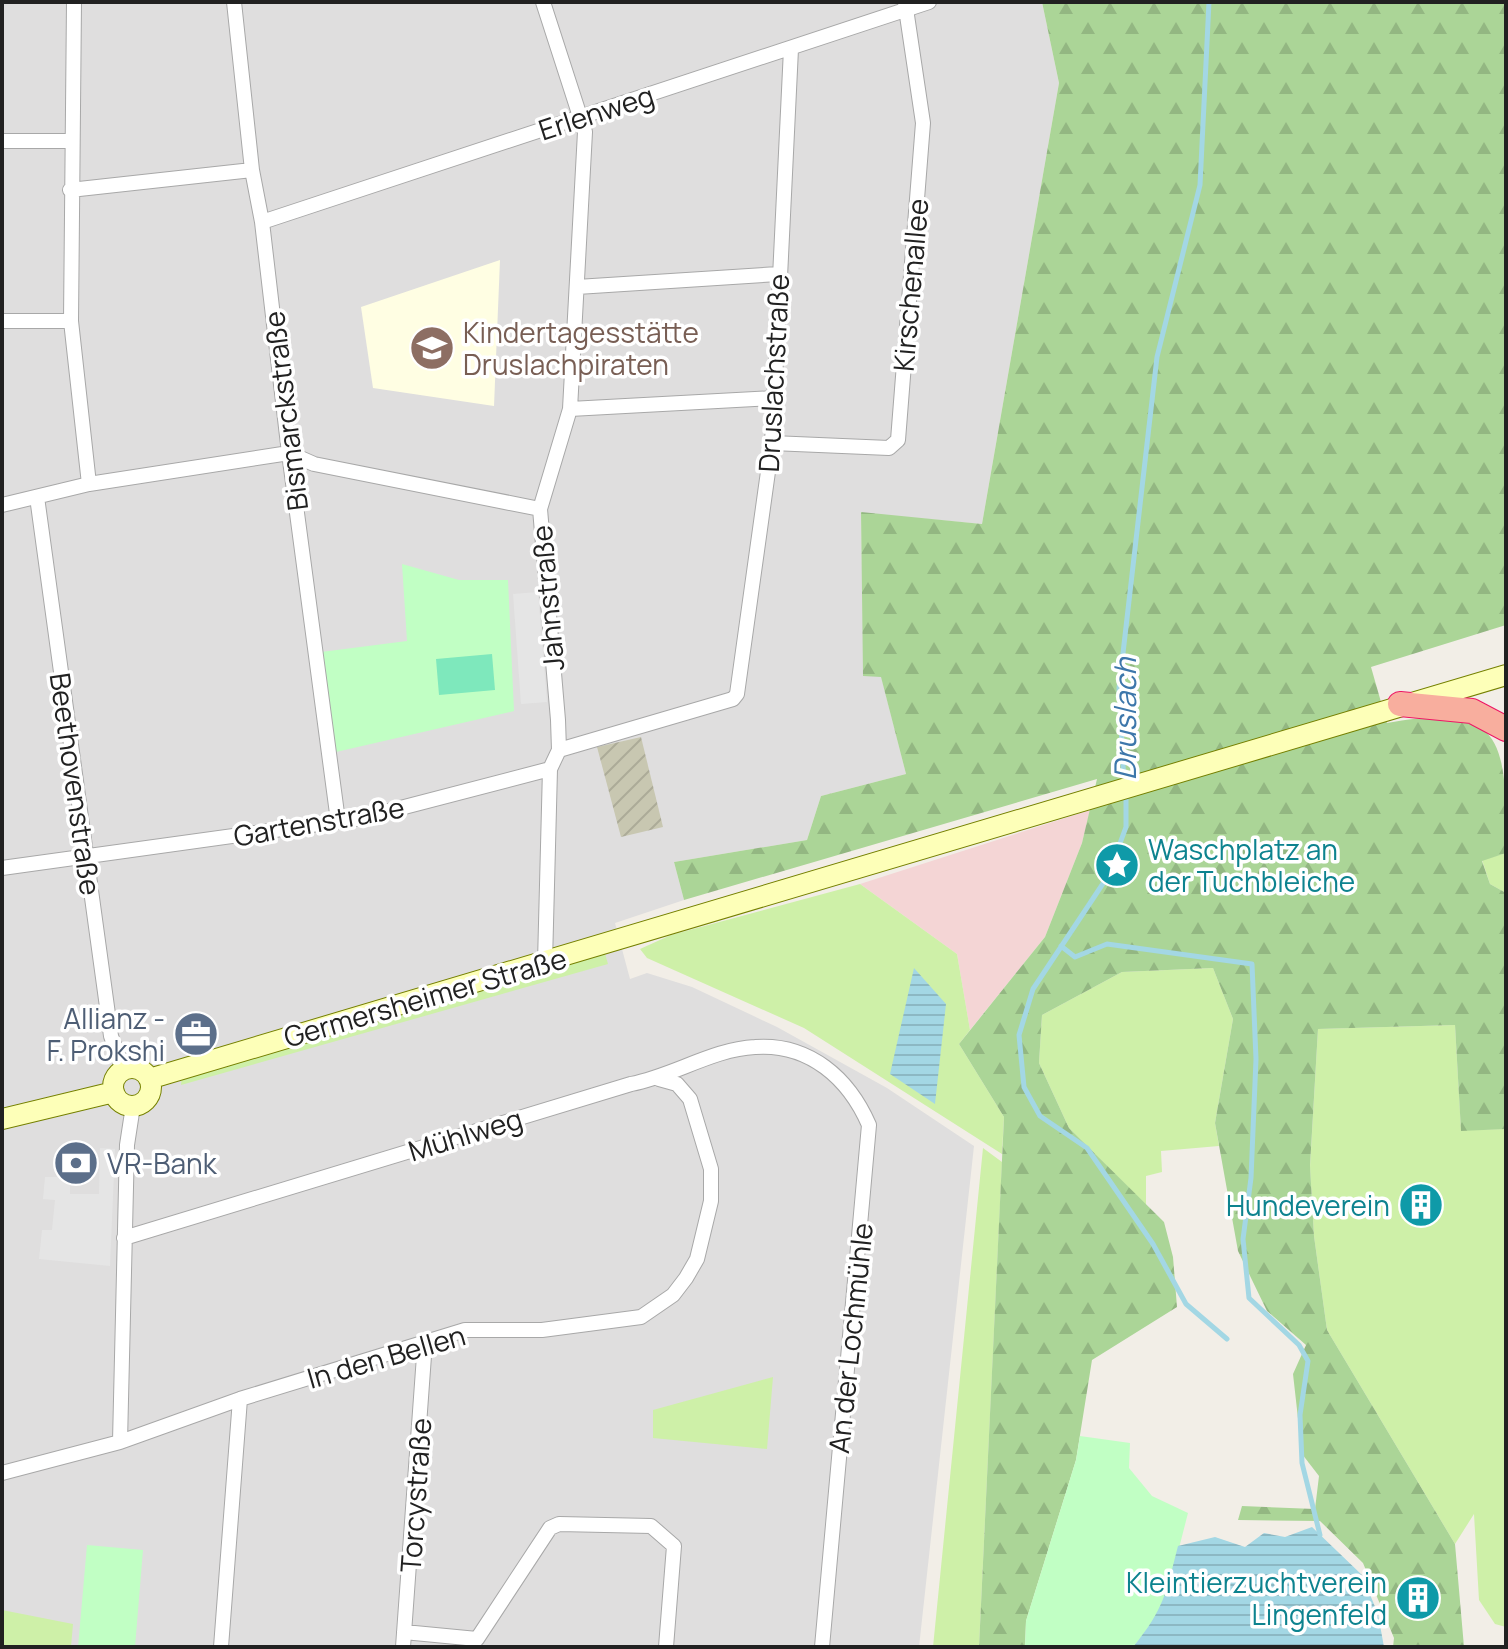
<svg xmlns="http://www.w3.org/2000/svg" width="1508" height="1649" font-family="Manrope,sans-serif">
<defs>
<pattern id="construction-furrows" width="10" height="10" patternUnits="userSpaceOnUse" patternTransform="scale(2)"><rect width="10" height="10" fill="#c8c7b1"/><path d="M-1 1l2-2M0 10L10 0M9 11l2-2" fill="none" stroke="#acab98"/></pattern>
<pattern id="forest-firs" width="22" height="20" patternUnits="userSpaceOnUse" patternTransform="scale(2)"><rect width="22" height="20" fill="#abd597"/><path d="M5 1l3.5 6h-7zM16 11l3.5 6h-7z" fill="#93b782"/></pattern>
<pattern id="water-rules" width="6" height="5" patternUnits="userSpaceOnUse" patternTransform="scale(2)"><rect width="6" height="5" fill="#a3d7e4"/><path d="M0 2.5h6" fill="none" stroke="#8cb8c3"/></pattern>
</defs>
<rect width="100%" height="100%" fill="#f2eee7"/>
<path fill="#dfdede" d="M 2,2 L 1042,2 L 1059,83 L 982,524 L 861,513 L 864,676 L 881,676 L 906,774 L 821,796 L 807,840 L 674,862 L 684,900 L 615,923 L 630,979 L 647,973 L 692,987 L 777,1027 L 887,1088 L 974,1146 L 919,1647 L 2,1647 Z"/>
<path fill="#f4d5d5" d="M 1090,810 L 1082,843 L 1045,937 L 970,1030 L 957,954 L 860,884 Z"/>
<path fill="#fffee3" d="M 500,260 L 494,406 L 373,388 L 361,307 Z"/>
<path fill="url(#construction-furrows)" d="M 641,737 L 663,827 L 621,837 L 597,747 Z"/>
<path fill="#cef0a8" d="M 1506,853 L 1506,893 L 1490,884 L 1482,860 Z
M 860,884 L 957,954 L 970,1030 L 959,1044 L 1004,1117 L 1002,1154 L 804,1028 L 647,958 L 640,949 L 671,935 Z
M 604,950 L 608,964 L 181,1085 L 182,1075 Z
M 1213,968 L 1233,1019 L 1215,1123 L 1219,1146 L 1161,1151 L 1162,1172 L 1146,1176 L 1146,1205 L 1069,1128 L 1039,1063 L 1042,1015 L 1122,972 Z
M 1455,1025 L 1461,1130 L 1506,1129 L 1506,1627 L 1495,1624 L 1479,1600 L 1474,1514 L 1455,1544 L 1327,1330 L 1314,1236 L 1310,1167 L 1318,1029 Z
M 983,1148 L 1002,1162 L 979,1647 L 933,1647 Z
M 773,1377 L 767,1449 L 653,1438 L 653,1410 Z
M 2,1610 L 73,1624 L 71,1647 L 2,1647 Z"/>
<path fill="url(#forest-firs)" d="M 1042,2 L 1506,2 L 1506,625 L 1371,667 L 1387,723 C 1508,700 1506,745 1506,853 L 1482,861 L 1490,884 L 1506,893 L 1506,1129 L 1461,1131 L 1455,1025 L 1318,1029 L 1310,1166 L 1314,1236 L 1327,1330 L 1455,1544 L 1464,1647 L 1393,1647 L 1394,1638 L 1363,1563 L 1320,1521 L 1238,1520 L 1242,1506 L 1315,1509 L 1319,1476 L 1302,1454 L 1293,1374 L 1306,1345 L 1267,1311 L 1238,1251 L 1215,1123 L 1233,1019 L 1213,968 L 1122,972 L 1042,1015 L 1039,1063 L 1069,1128 L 1164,1222 L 1173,1257 L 1177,1307 L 1092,1360 L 1076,1460 L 1026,1621 L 1025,1647 L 979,1647 L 1004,1117 L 959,1044 L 1045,937 L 1082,843 L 1097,779 L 684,900 L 674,862 L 807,840 L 821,796 L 906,774 L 881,677 L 863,676 L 861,512 L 982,524 L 1059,83 Z"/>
<path fill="#c1ffc4" d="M 402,564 L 459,580 L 508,580 L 514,711 L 336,752 L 321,652 L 407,641 Z
M 1080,1436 L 1130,1443 L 1129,1468 L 1152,1496 L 1188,1513 L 1167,1595 L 1157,1618 L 1133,1647 L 1025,1647 L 1026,1621 L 1076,1460 Z
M 87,1545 L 143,1550 L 135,1647 L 78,1647 Z"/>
<path fill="#7ee8bc" d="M 492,654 L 495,690 L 439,695 L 436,659 Z"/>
<path fill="#e5e5e5" d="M 538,592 L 547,702 L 521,704 L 513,594 Z
M 100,1148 L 115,1149 L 110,1266 L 39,1259 L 42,1230 L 52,1230 L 55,1200 L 43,1199 L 45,1177 L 70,1177 L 70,1194 L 99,1194 Z"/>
<path fill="url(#water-rules)" d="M 914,968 L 946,1004 L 935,1104 L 890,1074 Z
M 1312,1527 L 1362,1575 L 1378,1614 L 1384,1647 L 1133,1647 C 1165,1608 1166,1592 1178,1546 L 1215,1537 L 1245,1547 L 1264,1533 L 1285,1537 Z"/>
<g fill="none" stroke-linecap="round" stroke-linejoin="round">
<path stroke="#a3d7e4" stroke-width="5" d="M 1124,783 L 1119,688 L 1157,357 L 1200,185 L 1209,2
M 1126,793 L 1126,827 L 1108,876 L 1033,989 L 1019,1035 L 1024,1087 L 1040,1116 L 1087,1148 L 1153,1244 L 1186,1304 L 1227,1339
M 1061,946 L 1075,957 L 1107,944 L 1252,964 L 1256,1059 L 1251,1178 L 1243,1239 L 1249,1298 L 1299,1345 L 1308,1361 L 1300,1415 L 1302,1463 L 1320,1535"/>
<g stroke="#a8a8a8" stroke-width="16">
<path id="minor" d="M 74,2 L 71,321 L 89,484
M 234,2 L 252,170 L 262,222 L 289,453 L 338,821
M 543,2 L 585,132 L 570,409 L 540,509 L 558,720 L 559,750 L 550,769 L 545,962
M 2,141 L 70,141
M 70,190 L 252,170
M 262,222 L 929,2
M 577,287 L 778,274
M 2,321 L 71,321
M 570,409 L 774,398
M 772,443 L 889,448 L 898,440 L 923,123 L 905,2
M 37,497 L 111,1036 L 123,1070
M 2,505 L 89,484 L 289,453 L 314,464 L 540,509
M 559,750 L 733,699 L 737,694 L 772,443 L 791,49
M 2,868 L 362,818 L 550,769
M 124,1238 L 631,1084 C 673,1076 713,1049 755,1047 C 810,1043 849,1079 869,1125 L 822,1647
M 120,1442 L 127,1145 L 133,1106
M 2,1473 L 120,1442 L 240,1399 L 465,1330 L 542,1330 L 641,1317 L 673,1295 L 686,1278 L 697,1259 L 711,1201 L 711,1169 L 690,1099 L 677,1084 L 659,1079
M 404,1632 L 477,1639
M 477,1639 L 550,1528 L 559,1524 L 651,1526 L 674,1546 L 666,1647
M 221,1647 L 240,1399
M 403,1647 L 425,1342"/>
</g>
<g stroke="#758000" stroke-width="22">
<path id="secondary" d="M113 1087a19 19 0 1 1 38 0a19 19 0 1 1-38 0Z
M 149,1079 L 1506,675
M 2,1119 L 114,1092"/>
</g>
<g stroke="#ed1765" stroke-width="26">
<path id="trunk" d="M 1400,704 L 1472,711 L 1506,729"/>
</g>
<use href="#minor" stroke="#fff" stroke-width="14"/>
<use href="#secondary" stroke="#fdffb8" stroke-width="20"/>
<use href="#trunk" stroke="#f8ae9e" stroke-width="24"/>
</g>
<defs>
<g id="school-disc" transform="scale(2.3)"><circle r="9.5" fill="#8d6e63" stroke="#fff"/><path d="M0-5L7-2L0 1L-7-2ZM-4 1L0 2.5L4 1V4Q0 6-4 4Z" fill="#fff"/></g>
<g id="sight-disc" transform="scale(2.3)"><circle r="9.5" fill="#0f9aa8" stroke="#fff"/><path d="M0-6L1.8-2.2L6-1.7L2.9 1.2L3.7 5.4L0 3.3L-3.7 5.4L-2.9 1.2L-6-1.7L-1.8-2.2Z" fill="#fff"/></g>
<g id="office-disc" transform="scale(2.3)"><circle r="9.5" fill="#5c6f8a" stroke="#fff"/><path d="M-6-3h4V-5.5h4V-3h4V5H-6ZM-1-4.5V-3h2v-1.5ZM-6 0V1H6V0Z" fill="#fff"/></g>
<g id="bank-disc" transform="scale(2.3)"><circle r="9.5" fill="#5c6f8a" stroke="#fff"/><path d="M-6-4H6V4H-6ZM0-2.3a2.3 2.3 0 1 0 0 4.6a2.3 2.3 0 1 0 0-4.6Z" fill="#fff"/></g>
<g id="building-disc" transform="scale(2.3)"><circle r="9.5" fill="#0f9aa8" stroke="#fff"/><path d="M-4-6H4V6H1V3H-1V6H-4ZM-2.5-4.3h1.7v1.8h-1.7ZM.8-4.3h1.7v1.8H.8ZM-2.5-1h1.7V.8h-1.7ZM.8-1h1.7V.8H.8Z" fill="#fff"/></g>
</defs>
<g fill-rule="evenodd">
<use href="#school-disc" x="432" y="348"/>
<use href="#sight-disc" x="1117" y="865"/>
<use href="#office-disc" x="196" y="1034"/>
<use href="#bank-disc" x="76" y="1163"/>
<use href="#building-disc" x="1421" y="1205"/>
<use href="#building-disc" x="1418" y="1598"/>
</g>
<g text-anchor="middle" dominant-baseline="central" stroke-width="7" stroke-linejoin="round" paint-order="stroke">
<g font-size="28" fill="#212121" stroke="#fff">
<text transform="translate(596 112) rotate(-18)">Erlenweg</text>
<text transform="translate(910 285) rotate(-85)">Kirschenallee</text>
<text transform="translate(773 373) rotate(-87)">Druslachstraße</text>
<text transform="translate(285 411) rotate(-97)">Bismarckstraße</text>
<text transform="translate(547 598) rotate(-95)">Jahnstraße</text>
<text transform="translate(76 784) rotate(82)">Beethovenstraße</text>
<text transform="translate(319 821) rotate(-10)">Gartenstraße</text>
<text transform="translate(425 997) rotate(-16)">Germersheimer Straße</text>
<text transform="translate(465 1134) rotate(-17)">Mühlweg</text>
<text transform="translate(850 1338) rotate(-84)">An der Lochmühle</text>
<text transform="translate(386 1356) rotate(-16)">In den Bellen</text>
<text transform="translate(415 1495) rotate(-86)">Torcystraße</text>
</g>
<g font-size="28" fill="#785e54" stroke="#fff" text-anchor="start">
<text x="463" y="332">Kindertagesstätte<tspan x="463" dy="32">Druslachpiraten</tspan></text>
</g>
<g font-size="28" fill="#0d838f" stroke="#fff" text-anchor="end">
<text x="1148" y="849" text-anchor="start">Waschplatz an<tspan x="1148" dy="32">der Tuchbleiche</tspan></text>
<text x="1390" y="1205">Hundeverein</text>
<text x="1387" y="1582">Kleintierzuchtverein<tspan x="1387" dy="32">Lingenfeld</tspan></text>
</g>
<g font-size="28" fill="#4e5e75" stroke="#fff" text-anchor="end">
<text x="165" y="1018">Allianz -<tspan x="165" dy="32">F. Prokshi</tspan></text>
<text x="107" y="1163" text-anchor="start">VR-Bank</text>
</g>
<g font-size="30" font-style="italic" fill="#3d77ab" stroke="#fff">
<text transform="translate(1124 719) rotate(-90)">Druslach</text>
</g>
</g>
<rect width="1508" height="1649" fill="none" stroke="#212121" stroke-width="8"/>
</svg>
